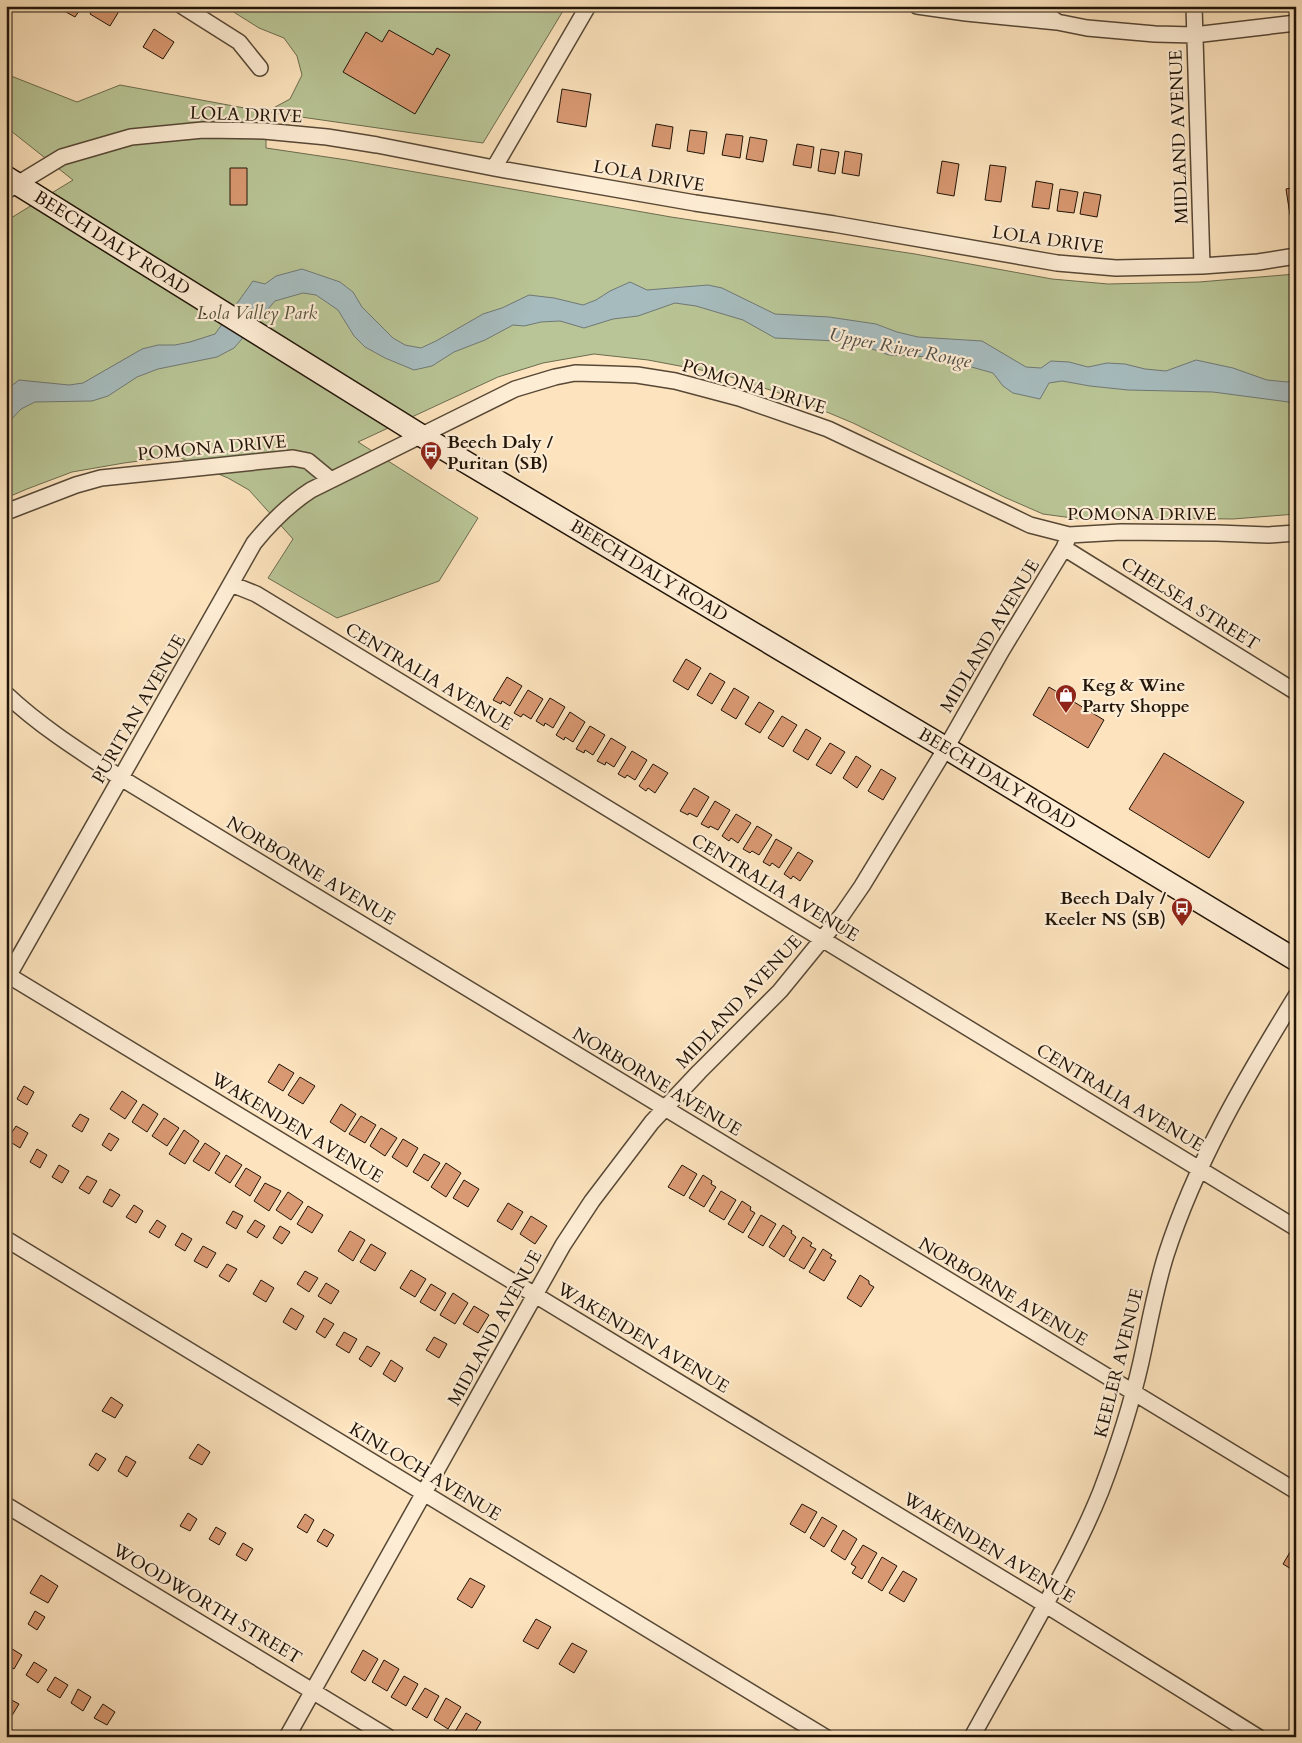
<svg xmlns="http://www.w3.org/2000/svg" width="1302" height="1743" font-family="Cardo,serif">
<rect width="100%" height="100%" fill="#fde4be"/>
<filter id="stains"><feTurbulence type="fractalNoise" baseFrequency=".004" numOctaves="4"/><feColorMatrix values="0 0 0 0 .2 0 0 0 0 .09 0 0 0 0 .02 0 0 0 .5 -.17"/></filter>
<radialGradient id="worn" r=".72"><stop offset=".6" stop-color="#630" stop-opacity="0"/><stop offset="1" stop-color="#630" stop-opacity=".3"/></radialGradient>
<path fill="#b9c596" stroke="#6c6c4f" d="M 224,6 L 566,6 L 483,143 L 266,112 L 266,148 L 347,160 L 671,217 L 915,254 L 1052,279 L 1108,284 L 1199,282 L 1296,274 L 1296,514 L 1233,519 L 1149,518 L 1087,520 L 1043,514 L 1004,497 L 853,423 L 791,397 L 722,374 L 648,360 L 594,354 L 543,363 L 498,377 L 358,442 L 478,518 L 439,581 L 337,618 L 268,578 L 293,539 L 249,490 L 228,478 L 176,456 L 124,463 L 72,472 L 27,489 L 6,498 L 6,221 L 73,180 L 6,127 L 6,74 L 77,102 L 120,85 L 266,112 L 290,99 L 302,75 L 297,56 L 284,38 L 259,28 Z"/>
<path fill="#a6bbbd" stroke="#707875" d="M 302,269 L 340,282 L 353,292 L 362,307 L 393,338 L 405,345 L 421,348 L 436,341 L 483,314 L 502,308 L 529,295 L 554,298 L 583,305 L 596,300 L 610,291 L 630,282 L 647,290 L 708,285 L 722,288 L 775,314 L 829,317 L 876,324 L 897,332 L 918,337 L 982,341 L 1026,367 L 1041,368 L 1051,361 L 1069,362 L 1088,367 L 1107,363 L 1125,364 L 1145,369 L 1166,371 L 1196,360 L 1233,368 L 1267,380 L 1287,382 L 1296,379 L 1296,403 L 1213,392 L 1128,390 L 1090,386 L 1062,381 L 1049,383 L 1040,399 L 1013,393 L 1003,386 L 993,373 L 950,361 L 931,357 L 889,355 L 872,349 L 857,342 L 775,338 L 743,320 L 696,306 L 675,303 L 638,316 L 613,319 L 584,328 L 560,321 L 541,322 L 524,326 L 513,325 L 485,340 L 454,352 L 432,366 L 414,370 L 385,358 L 365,347 L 354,336 L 338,310 L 316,295 L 303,293 L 275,301 L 234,348 L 217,357 L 158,369 L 137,377 L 108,396 L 92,401 L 35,402 L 21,409 L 6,425 L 6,390 L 19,380 L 69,385 L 83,383 L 142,349 L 158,345 L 175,345 L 190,342 L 215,334 L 253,281 L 265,284 L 276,276 Z"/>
<path fill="#d99972" stroke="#201408" d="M 86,6 L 84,9 L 81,8 L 75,17 L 57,7 Z
M 95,6 L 118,6 L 121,8 L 110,26 L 90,14 Z
M 154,29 L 174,42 L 163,59 L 143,47 Z
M 389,30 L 433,55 L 437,48 L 450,55 L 415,114 L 343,72 L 366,32 L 382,42 Z
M 562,89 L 591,94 L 586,127 L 557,122 Z
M 656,124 L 673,127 L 670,149 L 652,146 Z
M 690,130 L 707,132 L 704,154 L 687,151 Z
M 726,134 L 743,136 L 740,158 L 722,155 Z
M 750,137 L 767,140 L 763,162 L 746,159 Z
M 797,144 L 814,147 L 811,168 L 793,165 Z
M 821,149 L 839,152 L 835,174 L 818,171 Z
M 845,151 L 862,154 L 859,176 L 842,173 Z
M 942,161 L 959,164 L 954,196 L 937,193 Z
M 990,165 L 1006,167 L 1001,202 L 985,200 Z
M 230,168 L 247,168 L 247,205 L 230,205 Z
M 1036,181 L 1053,184 L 1049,209 L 1032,207 Z
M 1296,187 L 1296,214 L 1290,215 L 1286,189 Z
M 1060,189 L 1078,192 L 1074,213 L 1057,211 Z
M 1084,192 L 1101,195 L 1097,217 L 1080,214 Z
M 686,659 L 701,668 L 688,690 L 673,681 Z
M 710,673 L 725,682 L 712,704 L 697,695 Z
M 507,677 L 522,686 L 510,706 L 502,701 L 501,704 L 493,700 Z
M 1049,687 L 1104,720 L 1088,748 L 1033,715 Z
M 734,688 L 749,697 L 736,719 L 721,710 Z
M 528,690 L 543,699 L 531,719 L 523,714 L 521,717 L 514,713 Z
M 550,698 L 565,707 L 553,728 L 545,723 L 544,726 L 536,721 Z
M 759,702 L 774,711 L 760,733 L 745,724 Z
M 570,712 L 585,722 L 573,742 L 565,737 L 564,740 L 556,735 Z
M 782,716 L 797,725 L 783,747 L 768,738 Z
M 590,726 L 605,735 L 593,755 L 585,750 L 584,753 L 576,749 Z
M 806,729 L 821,738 L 808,760 L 793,751 Z
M 611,738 L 626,747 L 614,767 L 606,762 L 605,765 L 597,761 Z
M 830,743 L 845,752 L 831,774 L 816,765 Z
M 632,751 L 647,760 L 635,780 L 627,775 L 625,778 L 618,774 Z
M 1164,753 L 1244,802 L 1209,858 L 1129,809 Z
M 856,756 L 871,766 L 857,788 L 843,778 Z
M 653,764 L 668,773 L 655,793 L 648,788 L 646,791 L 639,786 Z
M 881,769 L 896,778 L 883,800 L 868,791 Z
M 694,788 L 709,797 L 697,817 L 689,813 L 688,815 L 680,811 Z
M 715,801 L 730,810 L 718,830 L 710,826 L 709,828 L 701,824 Z
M 736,814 L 751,823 L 738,843 L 731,838 L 729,841 L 722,836 Z
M 757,826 L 772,835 L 759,855 L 752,851 L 750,853 L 743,849 Z
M 776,839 L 792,848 L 779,868 L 772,863 L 770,866 L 763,862 Z
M 798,852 L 813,861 L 800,881 L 793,876 L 791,879 L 784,874 Z
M 279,1064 L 294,1073 L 283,1091 L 268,1082 Z
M 300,1077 L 315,1086 L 303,1104 L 288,1095 Z
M 24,1086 L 34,1092 L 27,1105 L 17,1099 Z
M 122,1091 L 137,1101 L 125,1119 L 110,1109 Z
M 143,1104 L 158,1114 L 147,1132 L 132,1122 Z
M 341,1104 L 356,1114 L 345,1132 L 330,1122 Z
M 80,1114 L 89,1119 L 82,1132 L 72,1126 Z
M 361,1116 L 376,1125 L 365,1143 L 349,1134 Z
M 164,1118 L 179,1128 L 167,1146 L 152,1136 Z
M 16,1126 L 28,1133 L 20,1148 L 7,1140 Z
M 381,1128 L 397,1138 L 385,1156 L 370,1146 Z
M 184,1130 L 199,1141 L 185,1164 L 169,1154 Z
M 109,1133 L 119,1139 L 111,1151 L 102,1145 Z
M 403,1139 L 418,1148 L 407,1167 L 392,1157 Z
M 205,1143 L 220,1153 L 209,1171 L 193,1161 Z
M 37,1149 L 47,1155 L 40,1168 L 30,1162 Z
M 424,1154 L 440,1163 L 428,1181 L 413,1172 Z
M 226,1155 L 242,1165 L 230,1183 L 215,1173 Z
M 446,1163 L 461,1173 L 446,1197 L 431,1187 Z
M 59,1165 L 69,1171 L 62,1183 L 52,1177 Z
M 682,1165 L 697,1174 L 684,1196 L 668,1187 Z
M 246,1168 L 261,1177 L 250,1196 L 235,1186 Z
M 703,1175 L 712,1181 L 711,1184 L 716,1187 L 704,1207 L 689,1198 Z
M 87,1176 L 97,1181 L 89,1194 L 79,1188 Z
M 464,1180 L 479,1189 L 468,1207 L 453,1198 Z
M 265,1183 L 281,1191 L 269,1211 L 254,1201 Z
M 110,1189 L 120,1195 L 112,1207 L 103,1202 Z
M 721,1191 L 736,1200 L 724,1220 L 709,1211 Z
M 288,1192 L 303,1202 L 291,1220 L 276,1210 Z
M 742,1201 L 751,1207 L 750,1210 L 755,1213 L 743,1233 L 728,1224 Z
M 508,1203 L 523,1212 L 512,1230 L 497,1221 Z
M 134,1205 L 143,1211 L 136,1223 L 126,1217 Z
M 308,1206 L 323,1215 L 312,1233 L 297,1224 Z
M 233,1211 L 243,1216 L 236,1229 L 226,1223 Z
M 761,1215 L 776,1224 L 763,1246 L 748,1237 Z
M 531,1216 L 547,1226 L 535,1244 L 520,1234 Z
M 157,1220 L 166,1226 L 159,1238 L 149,1232 Z
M 255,1220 L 265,1226 L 257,1238 L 247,1232 Z
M 783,1225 L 792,1231 L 791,1233 L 796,1237 L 784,1257 L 769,1247 Z
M 280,1226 L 290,1232 L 282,1244 L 273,1238 Z
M 350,1231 L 365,1240 L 353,1261 L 338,1251 Z
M 182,1233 L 192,1239 L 185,1251 L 175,1245 Z
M 803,1237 L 812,1243 L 810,1246 L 816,1249 L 804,1269 L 789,1260 Z
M 371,1244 L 386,1253 L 375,1271 L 360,1262 Z
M 203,1246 L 216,1253 L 207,1268 L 194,1261 Z
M 823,1249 L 832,1255 L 830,1258 L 836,1261 L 824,1281 L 809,1272 Z
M 227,1264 L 237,1269 L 229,1282 L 219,1276 Z
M 411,1270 L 426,1279 L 415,1297 L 400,1288 Z
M 305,1271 L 318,1278 L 309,1292 L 297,1284 Z
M 860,1275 L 869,1281 L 869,1284 L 874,1287 L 861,1307 L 847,1298 Z
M 261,1280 L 274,1288 L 266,1302 L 253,1294 Z
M 326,1283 L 339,1291 L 331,1304 L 318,1296 Z
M 431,1284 L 446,1293 L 435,1311 L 420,1302 Z
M 453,1293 L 468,1303 L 455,1324 L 440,1315 Z
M 474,1306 L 489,1315 L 478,1333 L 463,1324 Z
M 291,1308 L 304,1316 L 296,1330 L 283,1322 Z
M 324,1318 L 334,1324 L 325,1338 L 316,1332 Z
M 344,1332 L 357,1339 L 349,1353 L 336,1345 Z
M 434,1337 L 447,1344 L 439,1358 L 426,1350 Z
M 367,1346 L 380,1353 L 371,1367 L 359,1359 Z
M 391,1360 L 403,1368 L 395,1382 L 383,1374 Z
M 111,1397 L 123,1405 L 115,1418 L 102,1411 Z
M 198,1444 L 210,1452 L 202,1465 L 189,1458 Z
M 96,1453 L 106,1459 L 98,1471 L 89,1465 Z
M 126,1456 L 136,1462 L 127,1477 L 118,1471 Z
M 802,1504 L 817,1512 L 805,1533 L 790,1524 Z
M 188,1513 L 197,1519 L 190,1531 L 180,1526 Z
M 305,1514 L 314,1520 L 307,1533 L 297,1527 Z
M 822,1517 L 837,1526 L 824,1547 L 810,1538 Z
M 216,1527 L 226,1533 L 219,1545 L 209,1539 Z
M 324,1529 L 334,1535 L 327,1547 L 317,1541 Z
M 843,1530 L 857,1539 L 845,1560 L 831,1551 Z
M 1296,1542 L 1296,1572 L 1283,1564 Z
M 243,1543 L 253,1549 L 246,1561 L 236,1555 Z
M 863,1545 L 877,1553 L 862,1579 L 852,1573 L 856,1567 L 851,1564 Z
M 882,1557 L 897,1566 L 882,1591 L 868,1582 Z
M 903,1571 L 917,1579 L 904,1602 L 889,1593 Z
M 41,1575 L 58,1586 L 48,1603 L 30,1593 Z
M 470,1578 L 485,1586 L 472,1608 L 457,1599 Z
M 35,1611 L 45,1617 L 37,1630 L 28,1624 Z
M 536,1619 L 551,1627 L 538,1649 L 523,1641 Z
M 572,1643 L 587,1651 L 574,1673 L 559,1664 Z
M 9,1647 L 22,1655 L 14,1669 L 6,1664 L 6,1652 Z
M 363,1650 L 378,1659 L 365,1681 L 351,1672 Z
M 384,1660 L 399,1669 L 387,1691 L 372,1682 Z
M 34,1662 L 47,1670 L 38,1683 L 26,1675 Z
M 404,1676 L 418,1684 L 406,1706 L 391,1697 Z
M 55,1677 L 68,1685 L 60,1698 L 47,1690 Z
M 425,1688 L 439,1696 L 427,1718 L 412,1709 Z
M 78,1689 L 91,1697 L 83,1711 L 71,1703 Z
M 6,1697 L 19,1704 L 8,1722 L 6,1720 Z
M 446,1698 L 461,1707 L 448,1729 L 434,1720 Z
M 103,1704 L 115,1712 L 107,1725 L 94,1718 Z
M 466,1713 L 481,1722 L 472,1737 L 456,1737 L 453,1735 Z"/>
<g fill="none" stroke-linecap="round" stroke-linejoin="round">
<g stroke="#574836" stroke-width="18">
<path id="minor" d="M 182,6 L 239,42 L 260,68
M 917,6 L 966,13 L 1057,22 L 1087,28 L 1155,34 L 1194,35 L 1296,23
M 1034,6 L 1056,21
M 1194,6 L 1202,266
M 494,168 L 588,6
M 6,191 L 62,157 L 131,137 L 203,130 L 264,131 L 327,137 L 377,145 L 494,168 L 695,203 L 834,224 L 1057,263 L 1116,268 L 1202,266 L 1258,262 L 1296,256
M 6,512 L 76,485 L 101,478 L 293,458 L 308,461 L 331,480
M 1064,548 L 1296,692
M 231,584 L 256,594 L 1296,1228
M 6,694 C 41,727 81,752 121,778 L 1296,1491
M 6,974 L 1046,1605 L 1258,1737
M 6,980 L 254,543 C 271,522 288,505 311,490 L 515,389 L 555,377 L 575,373 L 610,374 L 637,375 L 675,381 L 739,398 L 828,429 L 1003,512 L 1030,525 L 1069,535 L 1121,532 L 1217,533 L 1268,535 L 1296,533
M 6,1239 L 825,1737
M 6,1505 L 388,1737
M 287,1737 L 563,1245 L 592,1201 L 652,1122 L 699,1072 L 780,991 L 842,915 L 862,886 L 946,748 L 1002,650 L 1064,548 L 1069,535
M 972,1737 C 1001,1684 1031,1633 1059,1579 C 1074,1551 1089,1521 1101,1491 C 1117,1449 1131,1406 1141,1362 C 1149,1326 1155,1290 1166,1255 C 1196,1162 1245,1079 1296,996"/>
</g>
<g stroke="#201408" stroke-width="24">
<path id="secondary" d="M 6,177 L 422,436 L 946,748 L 1296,960"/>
</g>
<use href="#minor" stroke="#feedd5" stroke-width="15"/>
<use href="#secondary" stroke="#feedd5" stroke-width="21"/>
</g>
<defs>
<g id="bus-pin" transform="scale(1.125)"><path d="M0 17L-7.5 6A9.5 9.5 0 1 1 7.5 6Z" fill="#8f2418" stroke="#feedd5"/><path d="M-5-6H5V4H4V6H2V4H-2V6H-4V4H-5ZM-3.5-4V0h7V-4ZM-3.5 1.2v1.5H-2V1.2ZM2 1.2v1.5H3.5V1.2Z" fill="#fff"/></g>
<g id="shop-pin" transform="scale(1.125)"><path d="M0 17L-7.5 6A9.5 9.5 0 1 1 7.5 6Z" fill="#8f2418" stroke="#feedd5"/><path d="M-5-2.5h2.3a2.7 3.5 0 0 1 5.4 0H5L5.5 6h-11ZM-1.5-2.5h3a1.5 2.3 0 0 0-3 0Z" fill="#fff"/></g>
</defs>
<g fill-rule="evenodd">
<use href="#bus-pin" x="431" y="452"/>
<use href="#shop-pin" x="1066" y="695"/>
<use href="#bus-pin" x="1182" y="908"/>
</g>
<g text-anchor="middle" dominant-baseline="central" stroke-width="4.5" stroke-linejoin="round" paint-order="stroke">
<g font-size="18" fill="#201408" stroke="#feedd5">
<text transform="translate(246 115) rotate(2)">LOLA DRIVE</text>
<text transform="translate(1179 137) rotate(-92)">MIDLAND AVENUE</text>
<text transform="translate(649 176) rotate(10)">LOLA DRIVE</text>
<text transform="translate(1048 240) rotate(8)">LOLA DRIVE</text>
<text transform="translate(112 243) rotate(32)">BEECH DALY ROAD</text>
<text transform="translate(754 387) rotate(17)">POMONA DRIVE</text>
<text transform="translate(212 448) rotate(-5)">POMONA DRIVE</text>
<text x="1142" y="514">POMONA DRIVE</text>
<text transform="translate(649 571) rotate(31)">BEECH DALY ROAD</text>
<text transform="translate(1190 604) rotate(32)">CHELSEA STREET</text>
<text transform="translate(990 636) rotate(-59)">MIDLAND AVENUE</text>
<text transform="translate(429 677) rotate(31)">CENTRALIA AVENUE</text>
<text transform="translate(139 709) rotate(-60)">PURITAN AVENUE</text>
<text transform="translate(997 779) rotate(31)">BEECH DALY ROAD</text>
<text transform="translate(311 871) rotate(31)">NORBORNE AVENUE</text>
<text transform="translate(775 888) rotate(31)">CENTRALIA AVENUE</text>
<text transform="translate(739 1002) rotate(-47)">MIDLAND AVENUE</text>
<text transform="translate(657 1082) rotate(31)">NORBORNE AVENUE</text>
<text transform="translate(1120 1098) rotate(31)">CENTRALIA AVENUE</text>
<text transform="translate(297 1128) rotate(31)">WAKENDEN AVENUE</text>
<text transform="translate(1003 1292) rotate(31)">NORBORNE AVENUE</text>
<text transform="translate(495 1328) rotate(-61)">MIDLAND AVENUE</text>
<text transform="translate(643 1338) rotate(31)">WAKENDEN AVENUE</text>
<text transform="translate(1119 1363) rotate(-76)">KEELER AVENUE</text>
<text transform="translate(425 1472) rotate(31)">KINLOCH AVENUE</text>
<text transform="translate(989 1548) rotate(31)">WAKENDEN AVENUE</text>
<text transform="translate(207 1604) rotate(31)">WOODWORTH STREET</text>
</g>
<g font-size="18" font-style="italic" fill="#56523a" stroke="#feedd5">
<text x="257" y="313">Lola Valley Park</text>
</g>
<g font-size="18" font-weight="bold" fill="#201408" stroke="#feedd5" text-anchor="start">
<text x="447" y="442">Beech Daly /<tspan x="447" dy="21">Puritan (SB)</tspan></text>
<text x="1082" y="685">Keg &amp; Wine<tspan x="1082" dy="21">Party Shoppe</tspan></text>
<text x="1166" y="898" text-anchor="end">Beech Daly /<tspan x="1166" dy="21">Keeler NS (SB)</tspan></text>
</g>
<g font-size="19" font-style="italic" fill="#4f4e47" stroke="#feedd5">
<text transform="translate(900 348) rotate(11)">Upper River Rouge</text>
</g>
</g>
<rect width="1302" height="1743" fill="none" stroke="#fde4be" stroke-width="25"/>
<rect x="8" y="8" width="1287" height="1728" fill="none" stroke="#201408" stroke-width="2.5"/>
<rect x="12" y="12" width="1277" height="1718" fill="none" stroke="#201408"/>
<rect width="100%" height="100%" filter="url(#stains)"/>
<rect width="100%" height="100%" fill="url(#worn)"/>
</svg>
